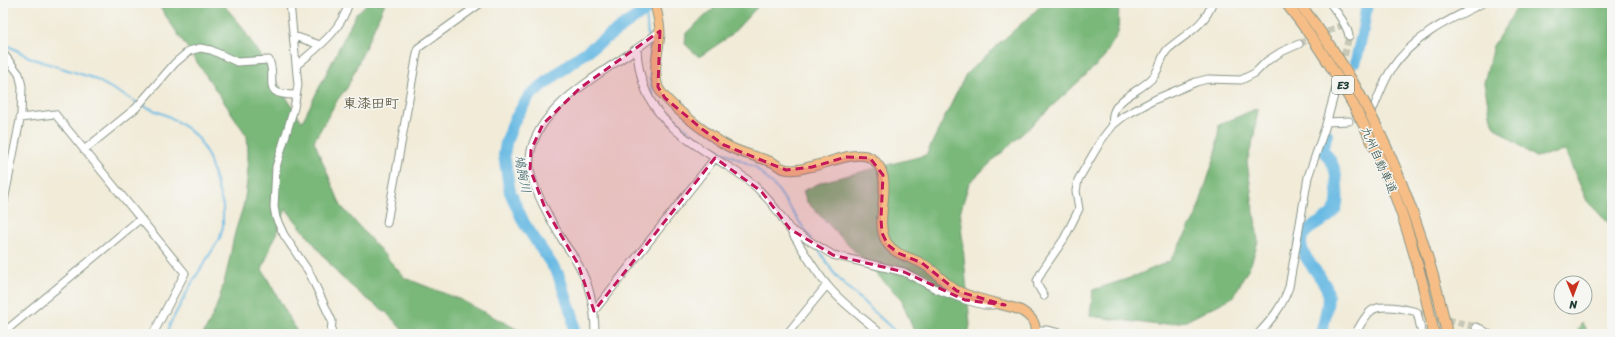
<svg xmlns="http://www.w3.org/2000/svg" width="1615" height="337" font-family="Sriracha,'Klee One',sans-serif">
<rect width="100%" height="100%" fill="#f6f6f2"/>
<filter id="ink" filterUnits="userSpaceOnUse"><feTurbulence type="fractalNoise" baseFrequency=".025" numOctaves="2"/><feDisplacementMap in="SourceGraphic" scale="8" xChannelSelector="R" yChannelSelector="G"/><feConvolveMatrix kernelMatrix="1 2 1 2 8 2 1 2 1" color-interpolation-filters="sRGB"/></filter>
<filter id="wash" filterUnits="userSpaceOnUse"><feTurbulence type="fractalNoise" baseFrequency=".012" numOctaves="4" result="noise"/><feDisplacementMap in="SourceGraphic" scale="16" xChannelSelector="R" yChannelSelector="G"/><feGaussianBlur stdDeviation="0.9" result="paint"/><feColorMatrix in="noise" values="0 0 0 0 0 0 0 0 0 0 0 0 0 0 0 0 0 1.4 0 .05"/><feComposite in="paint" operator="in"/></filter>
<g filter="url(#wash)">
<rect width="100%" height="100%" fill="#f1ebd8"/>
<path fill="#7ab87a" stroke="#4c7a57" d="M 157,3 L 222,3 L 240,24 L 302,122 L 356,14 L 368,3 L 385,3 L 347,88 L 338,99 L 314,141 L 341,206 L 405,278 L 461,300 L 526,334 L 406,334 L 386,312 L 363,296 L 339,275 L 286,209 L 262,269 L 296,330 L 292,334 L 203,334 C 220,307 227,273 233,241 C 235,229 241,216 244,203 C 248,180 249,160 247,136 Z
M 720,3 L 761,3 L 730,36 L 699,57 L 685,44 L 686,33 Z
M 1044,3 L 1119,3 L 1118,33 L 1103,59 L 969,183 L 960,213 L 970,325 L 968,334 L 915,334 L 901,299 L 807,202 L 803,191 L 822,182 L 926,155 L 966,74 Z
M 1520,3 L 1612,3 L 1612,227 L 1587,201 L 1565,151 L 1535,157 L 1496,128 L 1491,119 L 1484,83 L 1493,46 Z
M 1258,108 L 1254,136 L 1247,162 L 1258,241 L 1251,264 L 1233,297 L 1186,321 L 1158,325 L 1090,316 L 1093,290 L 1133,277 L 1170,261 L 1195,218 L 1216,153 L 1219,125 Z
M 1582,323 L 1589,334 L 1576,334 Z"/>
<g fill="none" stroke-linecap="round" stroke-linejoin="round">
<path stroke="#67b9e3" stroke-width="2" d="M 646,10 L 648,39
M 3,43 L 33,59 L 93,78 L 138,103
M 649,43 L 652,64
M 651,73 L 650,81 L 653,100 L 702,142 L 755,167 L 778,190 L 811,239
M 142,105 L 170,117 L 188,129 L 199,139 L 209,158 L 223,206 L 223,226 L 220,238 L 193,281 L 170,324 L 167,334
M 818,249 L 833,272 L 844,284 L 898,334"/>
<path stroke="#67b9e3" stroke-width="12" d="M 1356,61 L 1363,30 L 1367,3
M 574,334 L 573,317 L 558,274 L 524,223 L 510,192 L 504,155 L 506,143 L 514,121 L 529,96 L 576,59 L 656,3
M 1321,334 C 1324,323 1330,300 1327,289 C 1321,274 1300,257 1301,241 C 1303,224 1335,222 1337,203 C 1338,198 1337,192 1337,187 C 1336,169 1333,162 1322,149 L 1327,134"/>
</g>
</g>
<g filter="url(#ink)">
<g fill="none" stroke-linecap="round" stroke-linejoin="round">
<path stroke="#c7c8b7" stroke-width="7" stroke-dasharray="7 3.5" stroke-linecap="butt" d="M 1299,44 L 1344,24
M 1342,66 L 1349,36
M 1417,312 L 1476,327"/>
<g stroke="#889486" stroke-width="9">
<path id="minor" d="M 290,3 L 298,85 L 294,108 L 276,167 L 274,207 L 276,218 L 284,235 L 309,272 L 332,321 L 331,334
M 1330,3 C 1337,13 1347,24 1349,36
M 294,36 L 320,45
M 637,49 C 640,112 675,132 724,164 C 737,172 750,180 760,191 C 788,218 802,255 827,285 C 842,304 863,317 881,334
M 3,53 L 19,74 L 22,86 L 21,115 L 3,206
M 297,65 C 319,46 340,32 349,3
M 1374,107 C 1379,95 1384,81 1391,70 C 1412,37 1448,20 1483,3
M 20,118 L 55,114 L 185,273 L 153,334
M 1327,122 L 1349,121
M 1113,125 C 1108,98 1141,93 1154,76 C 1160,68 1161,56 1168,49 C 1184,35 1206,25 1212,3
M 84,150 L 136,108 L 175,63 L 189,51 L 200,48 L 211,50 L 237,62 L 269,60 C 278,81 259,95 296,95
M 387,223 L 418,48 L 481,3
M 790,229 L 833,255 L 904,272 L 936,289 L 965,300 L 984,305 L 993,305
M 1044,296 L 1038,286 L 1037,281 L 1042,271 L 1064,239 L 1079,209 L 1076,191 L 1078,180 L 1102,139 L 1113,125 L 1124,116 L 1156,99 L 1196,82 L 1208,79 L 1241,80 L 1255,73 L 1267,61 L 1281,52 L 1299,44
M 594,311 L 715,158
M 1036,330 L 1046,330 L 1064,334
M 3,333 L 140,219
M 595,334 C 595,309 590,285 578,264 C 574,256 568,249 563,241 C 553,225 532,187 530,169 C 524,114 598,76 636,49 C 644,44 652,37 660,31
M 787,334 L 827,285
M 1258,334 C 1272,319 1282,307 1289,287 L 1308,177 L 1325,128 L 1336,88
M 1355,334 C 1360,326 1364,317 1371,311 C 1380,303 1406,309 1417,312 L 1422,334
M 1477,334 L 1476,327 L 1481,329 L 1489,334"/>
</g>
<g stroke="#889486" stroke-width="11">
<path id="major" d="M 655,3 C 657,13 660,23 660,33 C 659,50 652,70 658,87 C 664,102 709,135 724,144 C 738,153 756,156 772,162 C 776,164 780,168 785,169 C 792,171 802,169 809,167 C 825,165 856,149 871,158 C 899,177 871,218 887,243 C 895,255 910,257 921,263 C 935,269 943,283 956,290 C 975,300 1000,303 1020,310 C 1030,316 1037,322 1035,334"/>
</g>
<g stroke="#889486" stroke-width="12">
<path id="highway" d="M 1397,172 C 1418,224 1436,278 1447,334
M 1387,175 C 1408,226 1423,280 1434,334"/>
</g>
<use href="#minor" stroke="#fff" stroke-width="7"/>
<use href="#major" stroke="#f6be86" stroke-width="9"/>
<use href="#highway" stroke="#f6be86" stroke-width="10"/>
<g stroke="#889486" stroke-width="12" stroke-linecap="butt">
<path id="highway-bridge" d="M 1286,3 C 1329,57 1360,111 1387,175
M 1299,3 C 1339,54 1372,111 1397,172"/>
</g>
<use href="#highway-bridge" stroke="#f6be86" stroke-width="10"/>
</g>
</g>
<path fill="#c2185b" fill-opacity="0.2" stroke="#c2185b" stroke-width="3" stroke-dasharray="8 5" stroke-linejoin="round" d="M 660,31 L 658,87 L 665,98 L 702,129 L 724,145 L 786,170 L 812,167 L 846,157 L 870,158 L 883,175 L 881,219 L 882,233 L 888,245 L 898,253 L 922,263 L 957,291 L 1005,305 L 965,300 L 904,272 L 833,255 L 790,229 L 761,191 L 715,158 L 594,311 L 578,264 L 545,208 L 530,169 L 531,150 L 543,124 L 580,88 Z"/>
<g text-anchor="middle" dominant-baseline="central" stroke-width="3" stroke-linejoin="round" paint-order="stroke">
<rect fill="#f6f6f2" stroke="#60746d" stroke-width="1" x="1332" y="76" width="22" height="18" rx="3"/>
<g font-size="11" font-weight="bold" fill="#1f3d34">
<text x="1343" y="85">E3</text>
</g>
<g font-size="12" fill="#1f3d34" stroke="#f6f6f2">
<text transform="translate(1379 160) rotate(66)">九州自動車道</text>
</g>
<g font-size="13" font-style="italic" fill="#315c60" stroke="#f6f6f2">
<text transform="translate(523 174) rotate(79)">鳩胸川</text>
</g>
<g font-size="14" font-weight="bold" fill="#635f47" stroke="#f6f6f2">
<text x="371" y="103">東漆田町</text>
</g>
</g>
<rect width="1615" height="337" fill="none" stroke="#f6f6f2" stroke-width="16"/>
<g transform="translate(1573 295) rotate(179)"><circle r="19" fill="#f6f6f2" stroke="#a0aca6"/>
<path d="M0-3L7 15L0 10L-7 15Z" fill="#c8321e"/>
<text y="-6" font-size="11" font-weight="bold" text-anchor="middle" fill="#1f3d34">N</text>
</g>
</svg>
